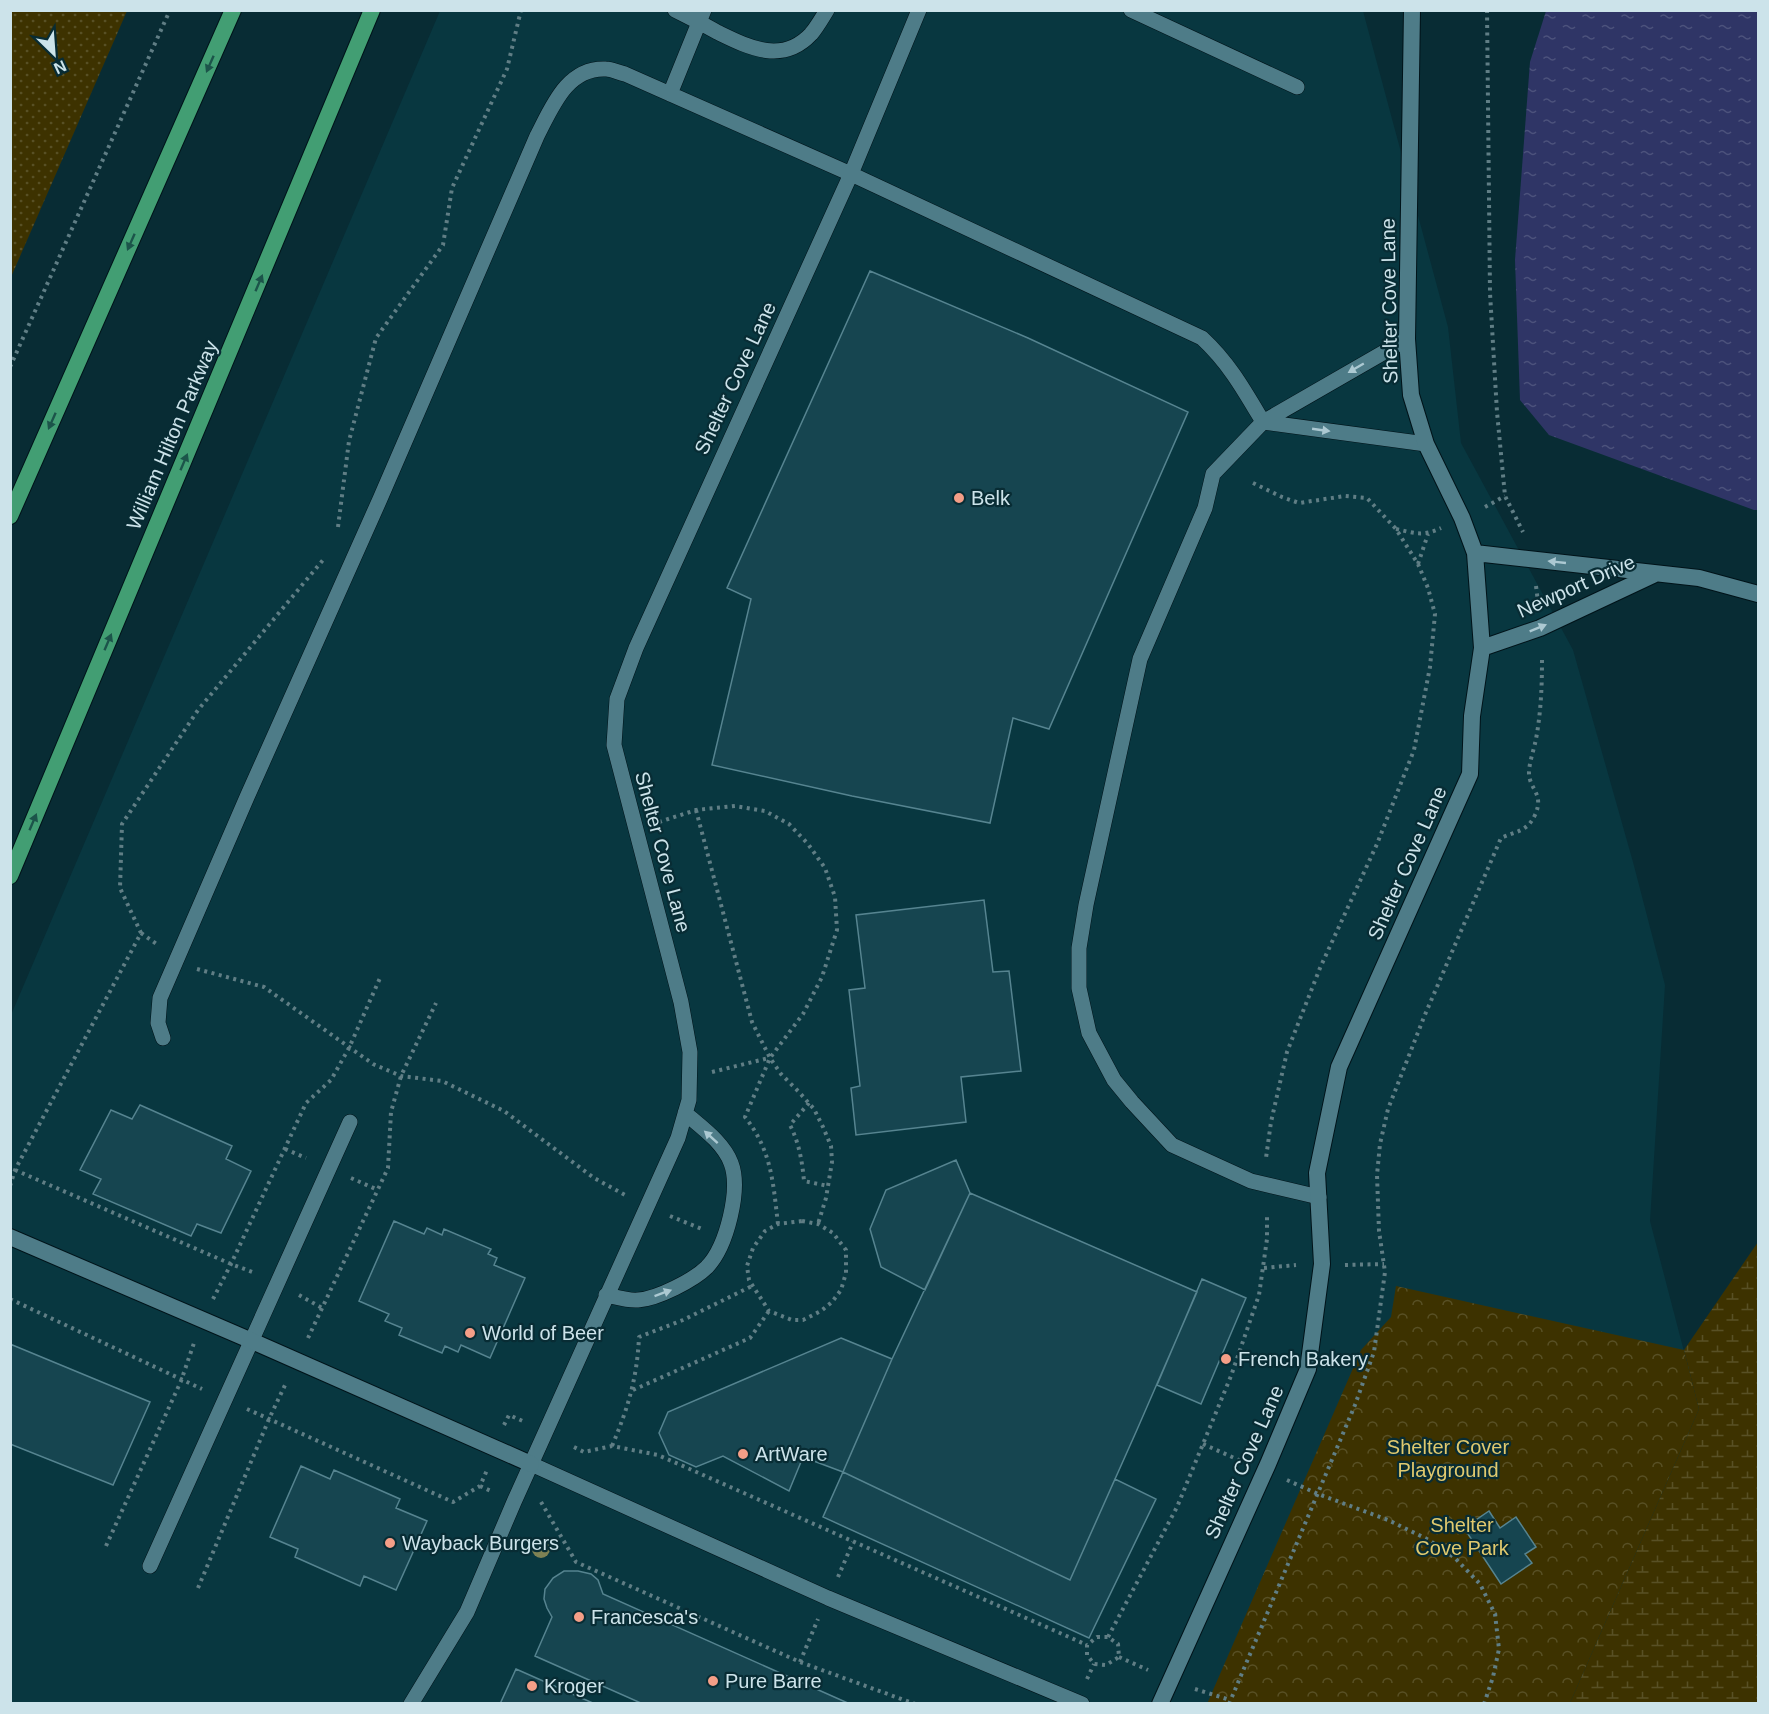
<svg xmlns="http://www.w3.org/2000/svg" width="1769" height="1714" font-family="Arial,sans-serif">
<defs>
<pattern id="grass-dots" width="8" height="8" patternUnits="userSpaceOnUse" patternTransform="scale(1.5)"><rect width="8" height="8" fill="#3d3200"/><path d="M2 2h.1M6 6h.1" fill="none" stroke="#585025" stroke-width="1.8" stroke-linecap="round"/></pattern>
<pattern id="forest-crowns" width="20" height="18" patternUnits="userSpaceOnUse" patternTransform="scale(1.5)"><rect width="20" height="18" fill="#3d3200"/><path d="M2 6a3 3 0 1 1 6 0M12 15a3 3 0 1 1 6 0" fill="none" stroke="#585025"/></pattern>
<pattern id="wetland-marsh" width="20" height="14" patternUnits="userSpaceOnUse" patternTransform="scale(1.5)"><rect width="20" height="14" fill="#3d3200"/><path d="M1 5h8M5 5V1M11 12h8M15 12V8" fill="none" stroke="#585025"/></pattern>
<pattern id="water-ripples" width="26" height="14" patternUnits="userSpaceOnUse" patternTransform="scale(1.5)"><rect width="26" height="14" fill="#2f3566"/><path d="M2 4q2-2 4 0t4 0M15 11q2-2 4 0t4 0" fill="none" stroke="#4c527c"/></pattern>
</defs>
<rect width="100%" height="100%" fill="#082c34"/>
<path fill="#083740" d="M 440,11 L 1363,11 L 1448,327 L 1461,443 L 1573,650 L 1633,862 L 1665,985 L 1650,1221 L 1699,1409 L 1570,1703 L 11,1704 L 11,1015 Z"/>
<path fill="url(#grass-dots)" d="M 11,10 L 127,11 L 11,277 L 10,11 Z"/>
<path fill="url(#forest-crowns)" d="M 1396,1286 L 1684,1350 L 1699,1409 L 1570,1703 L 1207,1704 L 1361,1350 L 1391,1317 Z"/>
<path fill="url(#wetland-marsh)" d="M 1758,1242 L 1758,1703 L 1570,1703 L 1699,1409 L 1684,1350 Z"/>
<path fill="url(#water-ripples)" d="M 1546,11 L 1758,11 L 1758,510 L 1754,510 L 1549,435 L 1520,400 L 1515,260 L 1530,62 Z"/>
<path fill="#164550" stroke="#568490" stroke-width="1.5" d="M 870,271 L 1028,338 L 1188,412 L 1049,729 L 1013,718 L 990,823 L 852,796 L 712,765 L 751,599 L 727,588 Z
M 984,900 L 993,972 L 1009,971 L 1021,1071 L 961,1077 L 966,1122 L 856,1135 L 851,1088 L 860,1086 L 849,990 L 865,988 L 856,915 Z
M 140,1105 L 232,1146 L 226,1159 L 251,1171 L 221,1233 L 197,1224 L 191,1236 L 93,1194 L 101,1179 L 80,1170 L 111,1110 L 132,1119 Z
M 956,1160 L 970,1193 L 925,1290 L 881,1267 L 870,1229 L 886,1190 Z
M 970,1193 L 1197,1292 L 1136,1432 L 1070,1580 L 843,1472 L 892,1359 Z
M 394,1221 L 424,1234 L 427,1228 L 442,1235 L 444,1229 L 491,1249 L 488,1254 L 497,1258 L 494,1265 L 525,1278 L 490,1358 L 461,1345 L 458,1352 L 445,1346 L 442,1353 L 399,1335 L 402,1328 L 385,1321 L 389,1314 L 359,1301 Z
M 1202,1279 L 1246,1298 L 1201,1404 L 1157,1385 Z
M 841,1338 L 892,1359 L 843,1472 L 803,1457 L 789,1491 L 723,1456 L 696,1467 L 669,1455 L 659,1433 L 668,1412 Z
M 10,1344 L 150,1402 L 113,1485 L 10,1444 Z
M 301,1466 L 330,1479 L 334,1470 L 400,1499 L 396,1508 L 427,1521 L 396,1590 L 364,1576 L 360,1586 L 295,1557 L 298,1549 L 270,1537 Z
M 843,1472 L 1070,1580 L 1115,1479 L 1156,1499 L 1089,1638 L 823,1517 Z
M 1489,1511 L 1500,1528 L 1516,1517 L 1536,1547 L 1525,1554 L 1532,1563 L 1501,1584 L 1464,1528 Z
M 564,1571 L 578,1571 L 591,1574 L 598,1580 L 603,1594 L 850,1704 L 643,1704 L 535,1656 L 552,1617 L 547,1608 L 544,1599 L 545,1589 L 553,1578 Z
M 516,1669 L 595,1704 L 500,1704 Z"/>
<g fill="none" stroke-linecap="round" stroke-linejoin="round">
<g stroke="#001319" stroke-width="16">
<path id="service" d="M 675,10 C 689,17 703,24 717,32 C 748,47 782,65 811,34 C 817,27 822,18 827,10
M 1131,10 L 1297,87
M 670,94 L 704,10
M 1263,422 L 1407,339
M 1263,422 L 1426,444
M 163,1038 L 158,1023 L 160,998 L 247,797 L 380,499 L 537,136 C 552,107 567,67 606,69 C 612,69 619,73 625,74 L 851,174 L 1202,338 C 1229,363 1244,390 1263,422 L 1213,474 L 1205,508 L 1140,659 L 1086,905 L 1079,948 L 1079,988 L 1089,1033 L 1114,1080 L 1132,1102 L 1172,1145 L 1251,1181 L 1319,1197
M 606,1295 C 616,1297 628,1301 638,1300 C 657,1299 694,1280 707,1267 C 727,1246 741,1189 731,1163 C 723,1142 701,1127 685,1113
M 531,1464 L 828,1598 L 1082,1704
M 150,1566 L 350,1122
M 411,1704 L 467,1612 L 514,1502 L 678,1138 L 689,1100 L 690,1052 L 681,1002 L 614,745 L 617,699 L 636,648 L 851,174 L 919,10"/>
</g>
<g stroke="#001319" stroke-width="18">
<path id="minor" d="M 1475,553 L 1699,578 L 1758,594
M 1482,648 L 1540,628 L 1655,574
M 10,1237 L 252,1341 L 531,1464
M 1160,1704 L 1268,1464 L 1308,1369 L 1322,1264 L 1317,1173 L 1339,1067 L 1470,774 L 1472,716 L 1482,648 L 1475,553 L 1462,518 L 1426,444 L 1411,395 L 1407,339 L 1412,10"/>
</g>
<g stroke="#001319" stroke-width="18">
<path id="trunk" d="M 10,516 L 233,10
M 10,876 L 372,10"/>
</g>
<path stroke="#607e85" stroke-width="4" stroke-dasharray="3 4.5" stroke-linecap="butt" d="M 1487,10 L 1490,293 L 1497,412 L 1505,496 L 1523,532
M 10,367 L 170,10
M 1253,483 L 1282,497 L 1299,503 L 1345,496 L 1367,498 L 1396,529 L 1418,564 L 1428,588 L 1435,614 L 1430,667 L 1414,750 L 1377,844 L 1320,968 L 1287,1052 L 1271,1122 L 1266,1158
M 1485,507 L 1505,496
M 338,527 L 349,441 L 376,338 L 443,245 L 452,188 L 507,69 L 521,10
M 1396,529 C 1415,533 1422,537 1441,528
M 1418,564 L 1428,534
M 1536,586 L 1538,602
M 696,810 L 752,1022 L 770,1058 L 781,1074 L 799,1092 L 814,1109 L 823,1127 L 831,1146 L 832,1162 L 826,1198 L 818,1224
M 659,822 L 696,810 L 735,806 L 765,811 L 789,824 L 808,844 L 825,868 L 835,897 L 837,930 L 822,977 L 803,1014 L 770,1058 L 745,1117 C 772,1151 773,1183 778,1224
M 141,933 L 158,945
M 197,969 L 264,987 L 373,1064 L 401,1076 L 442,1081 L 504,1111 L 594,1178 L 627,1196
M 712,1072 L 769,1058
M 809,1103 L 790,1125 C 799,1143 802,1160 804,1181 L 828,1186
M 285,1149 L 306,1158
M 15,1170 L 231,1264 L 255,1273
M 351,1178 L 378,1190
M 10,1186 L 15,1170 L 141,933 L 120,888 L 122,824 L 198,710 L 323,560
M 670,1216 L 702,1229
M 802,1221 L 818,1224 L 833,1233 L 846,1250 L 846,1273 L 841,1290 L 832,1302 L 821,1311 L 803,1320 L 792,1320 L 769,1311 L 749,1280 L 747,1266 L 753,1248 L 765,1231 L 778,1224 Z
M 1345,1265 L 1384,1264
M 1264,1268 L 1296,1265
M 299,1295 L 322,1308
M 10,1299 L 202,1389
M 213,1299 L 231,1264 L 306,1103 L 331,1080 L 349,1048 L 380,978
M 308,1338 L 388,1168 L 391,1112 L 401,1076 L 436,1003
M 633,1390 L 750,1338 L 769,1311
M 247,1409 L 453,1502 L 480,1486 L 487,1470
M 504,1425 L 509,1415 L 525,1422
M 1203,1444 L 1241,1461
M 612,1446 C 628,1408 637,1379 639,1337 L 683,1320 L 752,1286
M 574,1447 L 584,1452 L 612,1446 L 658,1455 L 1087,1645
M 1287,1480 L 1318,1494 L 1388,1520 L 1429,1540 L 1455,1558 L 1480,1584 L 1495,1614 L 1499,1649 L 1493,1677 L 1484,1704
M 480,1486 L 493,1492
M 541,1502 L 576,1562 L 800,1662 L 915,1704
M 106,1546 L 181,1381 L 194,1343
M 838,1577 L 853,1542
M 198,1588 L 269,1419 L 286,1383
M 1097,1637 L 1108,1637 L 1118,1644 L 1119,1657 L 1106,1665 L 1094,1664 L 1087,1655 L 1087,1645 Z
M 1108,1637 L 1177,1507 L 1231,1376 L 1259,1295 L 1267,1239 L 1267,1213
M 1119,1657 L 1148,1670
M 800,1662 L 818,1619
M 1087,1679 L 1094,1664
M 1195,1689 L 1230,1700
M 1229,1704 L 1355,1405 L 1374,1352 L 1385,1272 L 1379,1231 L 1377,1175 L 1380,1144 L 1388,1109 L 1424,1017 L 1501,838 C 1516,831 1527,832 1535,815 C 1545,793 1528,789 1529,771 C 1530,760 1534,749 1536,739 C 1541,712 1542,686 1542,659"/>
<use href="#service" stroke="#4e7c88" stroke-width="15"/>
<use href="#minor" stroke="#4e7c88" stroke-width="16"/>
<use href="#trunk" stroke="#429e73" stroke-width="16"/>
</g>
<circle fill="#7f8254" cx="541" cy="1549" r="9"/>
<defs><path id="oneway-solid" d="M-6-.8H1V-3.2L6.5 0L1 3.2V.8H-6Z" transform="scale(1.5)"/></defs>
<g fill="#1c544a">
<use href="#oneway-solid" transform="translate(210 64) rotate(114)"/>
<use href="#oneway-solid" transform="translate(131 242) rotate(114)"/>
<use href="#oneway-solid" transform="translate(259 283) rotate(-67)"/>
<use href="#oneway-solid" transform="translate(52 421) rotate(114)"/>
<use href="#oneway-solid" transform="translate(184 462) rotate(-67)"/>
<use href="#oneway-solid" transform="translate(108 642) rotate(-67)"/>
<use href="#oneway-solid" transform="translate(33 822) rotate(-67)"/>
</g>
<g fill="#acc9d2">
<use href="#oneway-solid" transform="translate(1356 368) rotate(150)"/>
<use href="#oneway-solid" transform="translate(1321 430) rotate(8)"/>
<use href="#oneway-solid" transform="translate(1557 562) rotate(-174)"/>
<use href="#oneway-solid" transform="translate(1538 628) rotate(-22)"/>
<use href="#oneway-solid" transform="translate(711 1137) rotate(-138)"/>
<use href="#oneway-solid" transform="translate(663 1293) rotate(-20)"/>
</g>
<g fill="#f49e87" stroke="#082c34" stroke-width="2">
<circle cx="959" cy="498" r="6"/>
<circle cx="470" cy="1333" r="6"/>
<circle cx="1226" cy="1359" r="6"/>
<circle cx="743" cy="1454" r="6"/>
<circle cx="390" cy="1543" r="6"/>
<circle cx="579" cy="1617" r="6"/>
<circle cx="713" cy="1681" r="6"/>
<circle cx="532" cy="1686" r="6"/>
</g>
<g text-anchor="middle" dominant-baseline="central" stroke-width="4.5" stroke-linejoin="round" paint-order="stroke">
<g font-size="20" fill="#cce3ea" stroke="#082c34">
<text transform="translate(1389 301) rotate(-91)">Shelter Cove Lane</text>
<text transform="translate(735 378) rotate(-65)">Shelter Cove Lane</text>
<text transform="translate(172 435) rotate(-67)">William Hilton Parkway</text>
<text transform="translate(1576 586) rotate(-24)">Newport Drive</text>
<text transform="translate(663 852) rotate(75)">Shelter Cove Lane</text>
<text transform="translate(1407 863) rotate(-66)">Shelter Cove Lane</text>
<text transform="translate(1244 1462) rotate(-66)">Shelter Cove Lane</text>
</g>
<g font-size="20" fill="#cce3ea" stroke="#082c34" text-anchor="start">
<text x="971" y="498">Belk</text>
<text x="482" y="1333">World of Beer</text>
<text x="1238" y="1359">French Bakery</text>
<text x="755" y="1454">ArtWare</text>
<text x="402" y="1543">Wayback Burgers</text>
<text x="591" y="1617">Francesca's</text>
<text x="725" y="1681">Pure Barre</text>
<text x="544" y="1686">Kroger</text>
</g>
<g font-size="20" fill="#e0c96e" stroke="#082c34">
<text x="1448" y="1447">Shelter Cover<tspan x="1448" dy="23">Playground</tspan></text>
<text x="1462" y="1525">Shelter<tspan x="1462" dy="23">Cove Park</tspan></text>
</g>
</g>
<rect width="1769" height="1714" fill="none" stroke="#cce3ea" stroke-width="24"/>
<g transform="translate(54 54) rotate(155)" stroke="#082c34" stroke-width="4.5" paint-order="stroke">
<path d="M0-4.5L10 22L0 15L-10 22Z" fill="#cce3ea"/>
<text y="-9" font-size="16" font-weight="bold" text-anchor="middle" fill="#cce3ea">N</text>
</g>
</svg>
